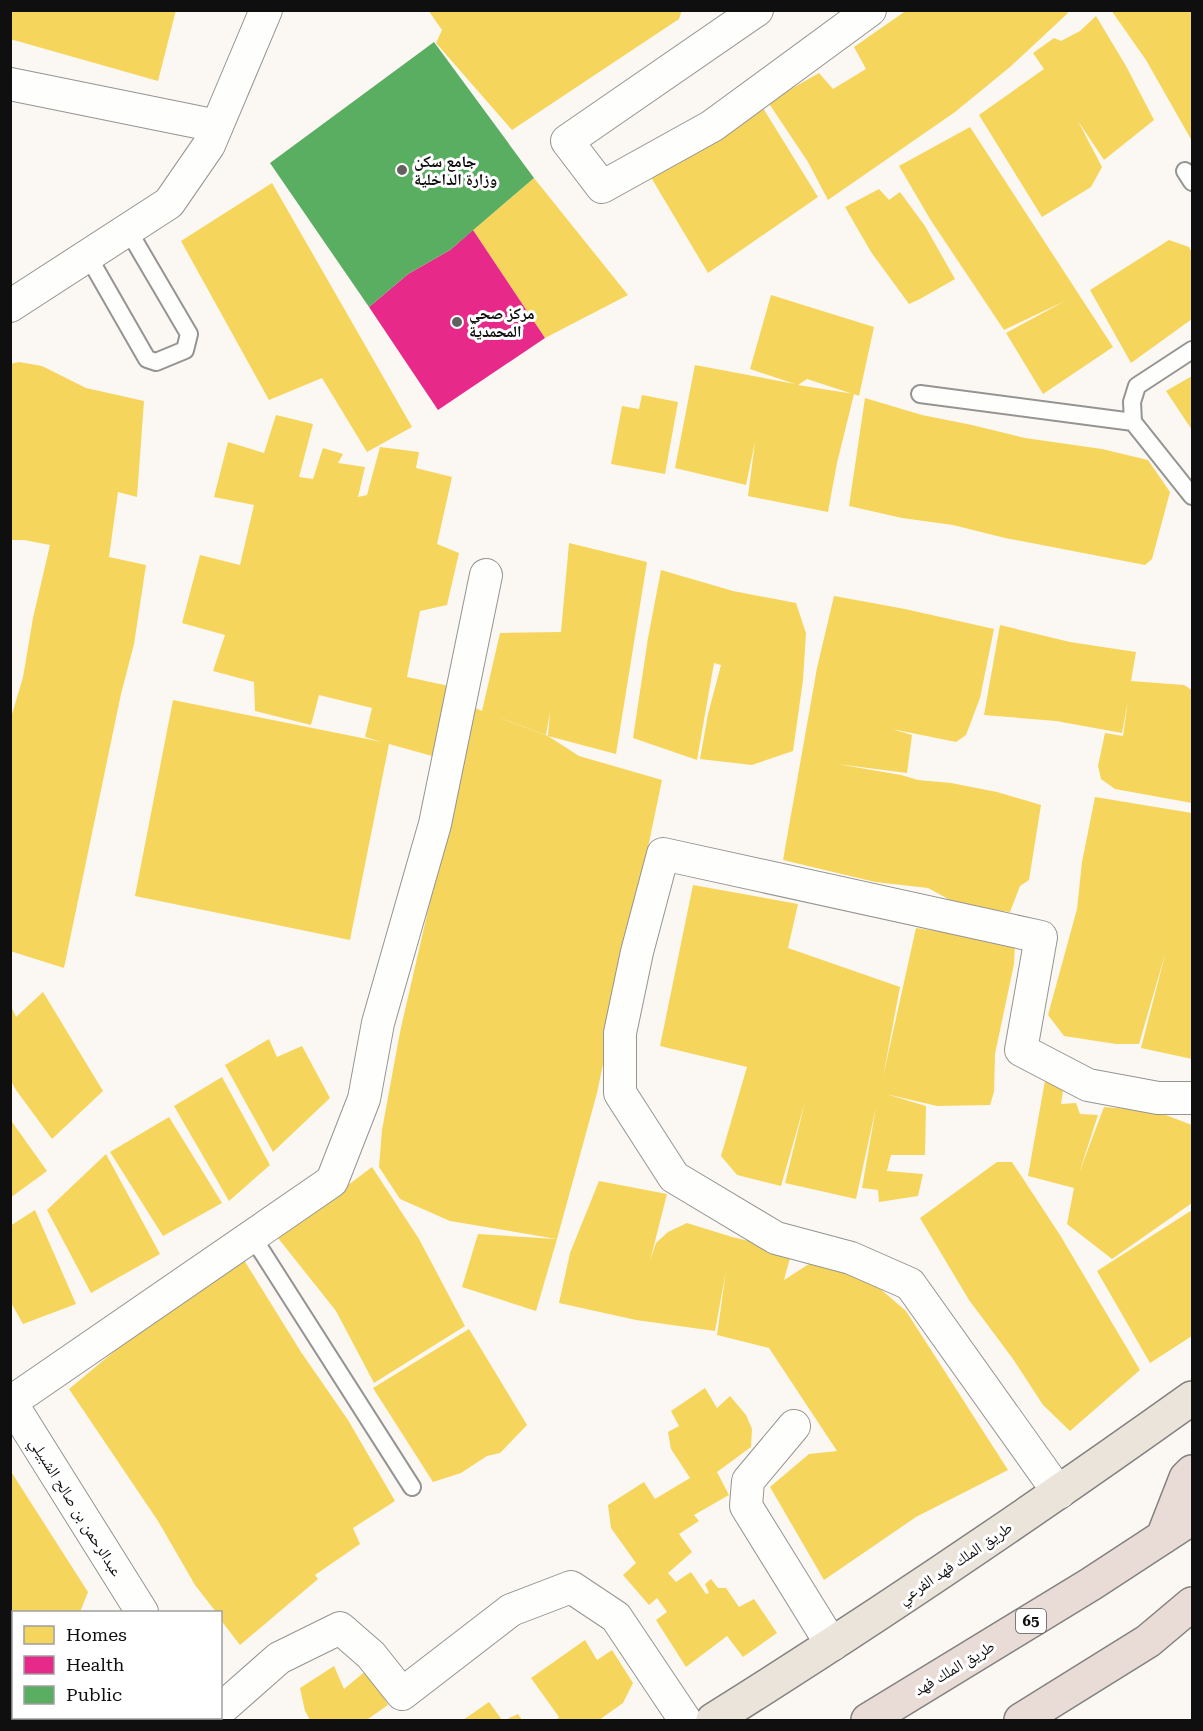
<svg xmlns="http://www.w3.org/2000/svg" width="1203" height="1731" font-family="'Roboto Serif','Noto Naskh Arabic',serif">
<rect width="100%" height="100%" fill="#fbf8f4"/>
<path fill="#f6d55c" fill-rule="evenodd" d="M 10,10 L 176,10 L 158,81 L 10,39 Z
M 428,10 L 682,10 L 679,19 L 512,130 L 436,43 L 442,30 Z
M 907,10 L 1066,10 L 1068,13 L 1010,67 L 955,112 L 828,200 L 808,162 L 768,102 L 819,73 L 833,89 L 866,69 L 854,47 Z
M 1111,10 L 1192,10 L 1192,141 L 1146,60 Z
M 1096,16 L 1126,66 L 1154,120 L 1104,160 L 1078,121 L 1102,167 L 1091,187 L 1042,217 L 979,115 L 1044,69 L 1033,53 L 1054,38 L 1061,41 L 1080,31 Z
M 763,108 L 818,197 L 708,273 L 649,174 Z
M 970,127 L 1113,347 L 1043,394 L 1006,333 L 1065,301 L 1004,330 L 930,219 L 899,166 Z
M 534,178 L 628,295 L 545,338 L 473,230 Z
M 272,183 L 412,427 L 367,452 L 322,378 L 269,400 L 181,241 Z
M 879,189 L 889,200 L 900,192 L 925,226 L 955,279 L 920,299 L 909,304 L 871,252 L 845,207 Z
M 1169,240 L 1189,247 L 1192,253 L 1192,319 L 1131,363 L 1090,290 Z
M 771,295 L 874,327 L 859,396 L 854,394 L 837,463 L 828,512 L 748,496 L 755,442 L 746,485 L 675,468 L 695,365 L 795,384 L 750,369 ZM 807,379 L 853,394 L 854,394 L 798,385 Z
M 19,362 L 42,366 L 86,388 L 144,401 L 137,497 L 118,492 L 109,557 L 146,565 L 134,644 L 121,694 L 64,968 L 10,951 L 10,721 L 23,677 L 33,618 L 50,545 L 24,540 L 10,540 L 10,364 Z
M 1192,376 L 1192,430 L 1166,391 Z
M 642,395 L 678,402 L 665,474 L 611,464 L 622,406 L 639,409 Z
M 865,398 L 922,415 L 972,425 L 1025,438 L 1102,449 L 1148,460 L 1170,492 L 1152,559 L 1145,565 L 1005,538 L 953,525 L 902,518 L 849,506 Z
M 276,415 L 313,424 L 299,477 L 313,479 L 323,448 L 343,454 L 338,463 L 365,467 L 358,497 L 367,495 L 380,447 L 419,452 L 416,468 L 452,477 L 437,544 L 459,553 L 447,605 L 420,611 L 407,677 L 449,686 L 432,756 L 389,744 L 350,940 L 135,896 L 173,700 L 382,742 L 365,737 L 372,708 L 319,695 L 311,725 L 255,711 L 254,682 L 213,671 L 225,635 L 182,623 L 200,555 L 240,565 L 254,505 L 214,497 L 228,442 L 264,453 Z
M 569,543 L 647,562 L 616,754 L 548,736 L 550,712 L 546,735 L 495,716 L 548,736 L 579,756 L 662,780 L 597,1093 L 557,1239 L 536,1311 L 462,1287 L 478,1234 L 557,1239 L 450,1221 L 400,1199 L 379,1167 L 382,1130 L 400,1032 L 435,880 L 469,705 L 482,711 L 500,633 L 561,632 Z
M 661,570 L 733,591 L 796,603 L 806,633 L 803,680 L 793,751 L 752,765 L 700,759 L 708,714 L 721,665 L 714,663 L 697,760 L 633,738 L 648,638 Z
M 834,596 L 905,609 L 994,629 L 980,698 L 966,735 L 956,742 L 892,729 L 912,735 L 907,773 L 837,764 L 901,775 L 918,780 L 951,783 L 997,792 L 1041,805 L 1029,880 L 1020,886 L 1010,912 L 961,906 L 928,888 L 875,882 L 783,860 L 817,668 Z
M 1000,625 L 1070,642 L 1136,652 L 1131,681 L 1184,685 L 1192,690 L 1192,803 L 1115,789 L 1101,779 L 1098,766 L 1105,733 L 1123,736 L 1128,701 L 1122,733 L 1056,721 L 984,715 Z
M 1095,797 L 1192,813 L 1192,1059 L 1141,1048 L 1166,951 L 1139,1044 L 1116,1044 L 1064,1036 L 1048,1015 L 1077,909 L 1082,862 Z
M 693,885 L 798,904 L 788,948 L 900,987 L 883,1077 L 916,928 L 1015,943 L 1014,964 L 995,1054 L 994,1092 L 990,1105 L 937,1106 L 886,1094 L 926,1106 L 925,1155 L 891,1155 L 887,1171 L 923,1174 L 918,1196 L 879,1202 L 878,1190 L 862,1188 L 876,1107 L 856,1199 L 785,1183 L 805,1102 L 781,1186 L 737,1175 L 721,1156 L 747,1067 L 660,1046 Z
M 43,992 L 103,1091 L 52,1139 L 16,1090 L 10,1079 L 10,1004 L 16,1017 Z
M 269,1039 L 277,1057 L 302,1046 L 330,1098 L 273,1152 L 225,1065 Z
M 1046,1075 L 1065,1077 L 1061,1104 L 1076,1103 L 1080,1114 L 1098,1115 L 1079,1173 L 1104,1107 L 1155,1111 L 1192,1125 L 1192,1203 L 1112,1259 L 1067,1224 L 1074,1188 L 1028,1176 Z
M 222,1077 L 270,1165 L 229,1201 L 174,1106 Z
M 169,1117 L 222,1203 L 163,1236 L 110,1152 Z
M 10,1119 L 47,1171 L 10,1198 Z
M 106,1154 L 160,1254 L 91,1293 L 47,1210 Z
M 997,1162 L 1012,1162 L 1060,1235 L 1140,1370 L 1070,1431 L 1043,1405 L 1013,1359 L 969,1300 L 920,1218 Z
M 372,1167 L 419,1239 L 465,1326 L 374,1383 L 336,1311 L 278,1238 Z
M 599,1181 L 667,1194 L 650,1261 L 656,1243 L 668,1232 L 687,1223 L 732,1237 L 792,1251 L 784,1280 L 809,1264 L 850,1263 L 906,1311 L 1008,1470 L 916,1517 L 824,1580 L 770,1487 L 809,1454 L 837,1451 L 769,1348 L 717,1335 L 726,1271 L 715,1331 L 636,1320 L 559,1303 L 570,1253 Z
M 35,1210 L 76,1304 L 23,1324 L 10,1301 L 10,1226 Z
M 1192,1210 L 1192,1336 L 1150,1363 L 1097,1271 Z
M 244,1260 L 301,1352 L 348,1420 L 395,1501 L 353,1528 L 360,1544 L 315,1575 L 318,1579 L 240,1645 L 220,1619 L 220,1612 L 216,1612 L 195,1585 L 158,1521 L 69,1389 L 152,1320 Z
M 469,1329 L 527,1425 L 500,1453 L 487,1456 L 461,1473 L 433,1482 L 373,1388 Z
M 705,1388 L 717,1408 L 730,1396 L 746,1415 L 752,1429 L 751,1447 L 717,1472 L 729,1495 L 694,1515 L 699,1521 L 679,1534 L 692,1552 L 668,1573 L 676,1582 L 691,1572 L 706,1594 L 709,1593 L 705,1584 L 711,1579 L 718,1588 L 726,1588 L 739,1607 L 754,1599 L 777,1633 L 743,1657 L 727,1636 L 686,1667 L 656,1620 L 667,1612 L 657,1598 L 649,1605 L 623,1575 L 636,1563 L 611,1528 L 608,1505 L 644,1482 L 655,1499 L 690,1478 L 671,1449 L 668,1432 L 679,1426 L 671,1411 Z
M 10,1470 L 88,1592 L 80,1612 L 14,1612 L 14,1671 L 10,1673 Z
M 585,1640 L 597,1660 L 612,1650 L 633,1683 L 623,1703 L 599,1720 L 556,1720 L 559,1717 L 531,1678 Z
M 334,1666 L 344,1689 L 368,1669 L 388,1705 L 368,1719 L 369,1720 L 310,1720 L 305,1711 L 300,1688 Z
M 489,1702 L 502,1720 L 463,1720 Z
M 518,1714 L 522,1720 L 505,1720 Z"/>
<path fill="#e7298a" d="M 473,230 L 545,338 L 438,410 L 369,307 L 408,274 L 450,250 Z"/>
<path fill="#5aae61" d="M 434,42 L 534,178 L 450,250 L 408,274 L 369,307 L 270,163 Z"/>
<g fill="none" stroke-linecap="round" stroke-linejoin="round">
<g stroke="#959492" stroke-width="20">
<path id="service" d="M 1185,171 L 1192,182
M 88,256 L 147,359 L 156,362 L 185,350 L 189,334 L 128,230
M 1192,350 L 1137,386 L 1132,402 L 1133,422 L 1192,496
M 920,394 L 1133,422
M 252,1236 L 412,1487"/>
</g>
<g stroke="#959492" stroke-width="34">
<path id="minor" d="M 757,10 L 567,141 L 602,187 L 712,126 L 870,10
M 10,84 L 217,126
M 10,306 L 169,203 L 209,145 L 266,10
M 10,1401 L 142,1612
M 11,1402 L 332,1181 L 364,1099 L 378,1023 L 435,824 L 486,575
M 794,1426 L 748,1481 L 746,1506 L 832,1645
M 1059,1493 L 910,1284 L 851,1258 L 776,1238 L 674,1177 L 620,1093 L 620,1033 L 637,952 L 663,854 L 1041,937 L 1021,1050 L 1088,1085 L 1158,1098 L 1192,1098
M 10,1700 L 14,1698
M 220,1710 L 279,1658 L 340,1628 L 371,1655 L 402,1694 L 511,1610 L 571,1587 L 616,1617 L 685,1720"/>
</g>
<g stroke="#83817f" stroke-width="36">
<path id="primary" d="M 713,1720 C 876,1618 1035,1510 1192,1398"/>
</g>
<g stroke="#83817f" stroke-width="36">
<path id="motorway" d="M 1163,1537 L 1186,1478 L 1192,1472
M 868,1720 L 1091,1584 L 1192,1518
M 1021,1720 L 1148,1641 L 1192,1604"/>
</g>
<use href="#service" stroke="#fefefd" stroke-width="16"/>
<use href="#minor" stroke="#fefefd" stroke-width="32"/>
<use href="#primary" stroke="#ebe4da" stroke-width="33"/>
<use href="#motorway" stroke="#e9dcd7" stroke-width="33"/>
</g>
<g fill="#62615f" stroke="#fff" stroke-width="2">
<circle cx="402" cy="170" r="6"/>
<circle cx="457" cy="322" r="6"/>
</g>
<g text-anchor="middle" dominant-baseline="central" stroke-width="6" stroke-linejoin="round" paint-order="stroke">
<rect fill="#fff" stroke="#575757" stroke-width="1.5" x="1016" y="1609" width="30" height="24" rx="4.5"/>
<g font-size="15" font-weight="bold" fill="#0f0f0f">
<text x="1031" y="1621">65</text>
</g>
<g font-size="16" font-weight="bold" fill="#0f0f0f" stroke="#fff" text-anchor="start">
<text x="414" y="161">جامع سكن<tspan x="414" dy="18">وزارة الداخلية</tspan></text>
<text x="469" y="313">مركز صحي<tspan x="469" dy="18">المحمدية</tspan></text>
</g>
<g font-size="16" fill="#0f0f0f" stroke="#fff">
<text transform="translate(76 1507) rotate(58)">عبدالرحمن بن صالح الشبيلي</text>
<text transform="translate(955 1563) rotate(-34)">طريق الملك فهد الفرعي</text>
<text transform="translate(954 1668) rotate(-31)">طريق الملك فهد</text>
</g>
</g>
<rect width="1203" height="1731" fill="none" stroke="#0f0f0f" stroke-width="24"/>
<rect x="12" y="1611" width="210" height="108" fill="#ffffff" stroke="#9f9f9f" stroke-width="1.5"/>
<rect x="24" y="1626" width="30" height="18" fill="#f6d55c" stroke="#9f9f9f" stroke-width="1.5"/>
<text x="66" y="1641" font-size="18" fill="#0f0f0f">Homes</text>
<rect x="24" y="1656" width="30" height="18" fill="#e7298a" stroke="#9f9f9f" stroke-width="1.5"/>
<text x="66" y="1671" font-size="18" fill="#0f0f0f">Health</text>
<rect x="24" y="1686" width="30" height="18" fill="#5aae61" stroke="#9f9f9f" stroke-width="1.5"/>
<text x="66" y="1701" font-size="18" fill="#0f0f0f">Public</text>
</svg>
